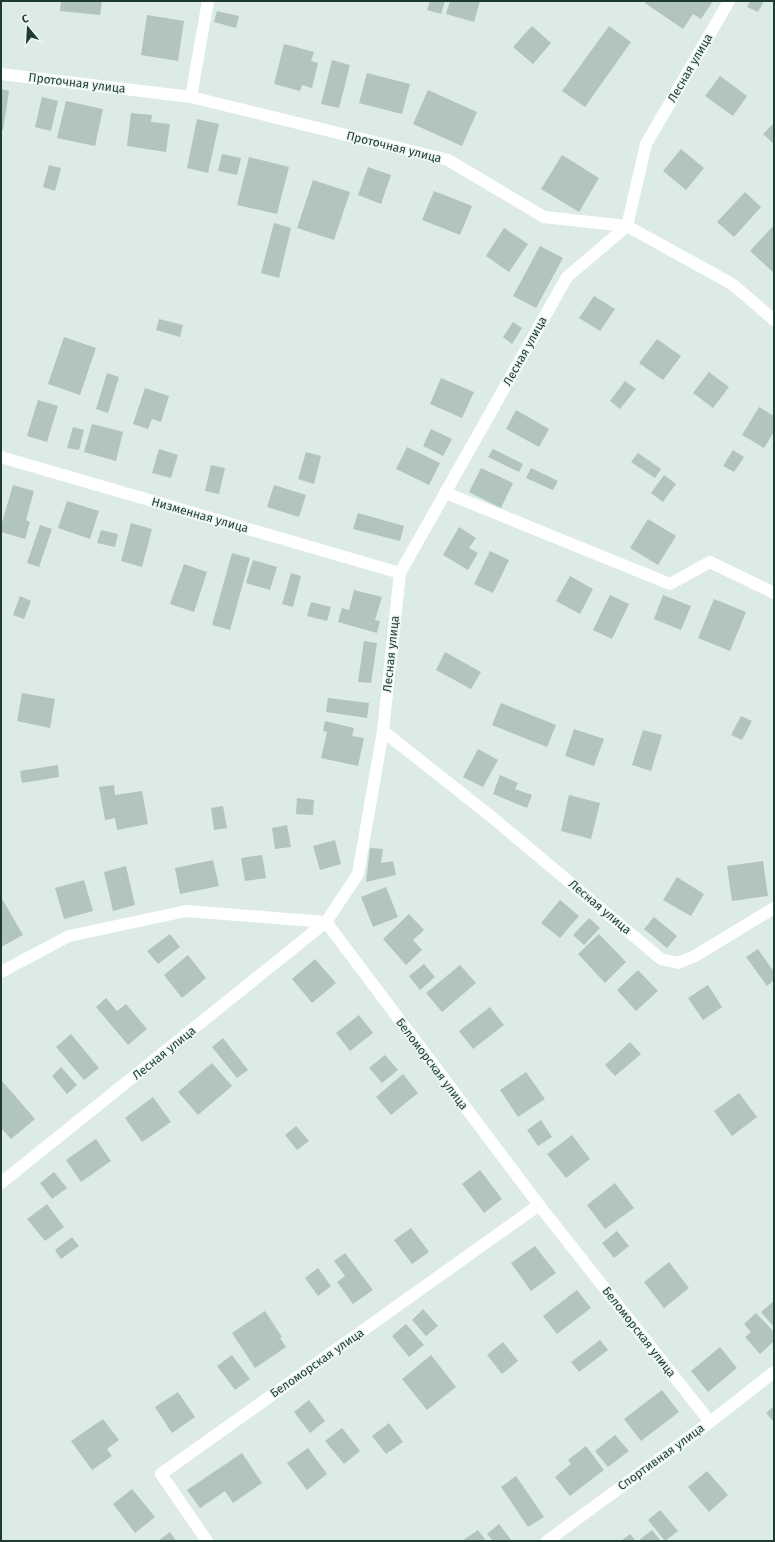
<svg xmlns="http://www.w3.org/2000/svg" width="775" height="1542" font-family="'Fira Sans',sans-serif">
<rect width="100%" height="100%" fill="#dcebe4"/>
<path fill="#b1c5bd" d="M 61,1 L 102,1 L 100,15 L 60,11 Z
M 430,1 L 445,1 L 441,14 L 427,10 Z
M 450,1 L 480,1 L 474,22 L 446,14 Z
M 647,1 L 713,1 L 701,19 L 693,14 L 683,29 L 645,3 Z
M 750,1 L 764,1 L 758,12 L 747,7 Z
M 217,11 L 239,16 L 236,28 L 214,22 Z
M 147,15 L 184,21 L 178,61 L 141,55 Z
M 532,26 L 551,43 L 533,64 L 513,47 Z
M 609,26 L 631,42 L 585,107 L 562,91 Z
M 284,44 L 314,52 L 311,61 L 318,63 L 312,88 L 302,85 L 300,91 L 274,84 Z
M 332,60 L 350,65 L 339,108 L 321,104 Z
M 367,73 L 410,84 L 402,114 L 359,103 Z
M 720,76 L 747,96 L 733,116 L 705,96 Z
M 1,89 L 9,91 L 3,130 L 1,130 Z
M 428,90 L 477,112 L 462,146 L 413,124 Z
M 42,97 L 58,101 L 51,131 L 35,127 Z
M 66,101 L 103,109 L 95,146 L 57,138 Z
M 131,113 L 152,115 L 151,122 L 170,124 L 166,152 L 127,146 Z
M 197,119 L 219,124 L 208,173 L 187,168 Z
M 774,123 L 774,144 L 763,134 Z
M 681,149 L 704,168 L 686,190 L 663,171 Z
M 222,154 L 241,158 L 237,175 L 218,171 Z
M 562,155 L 599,178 L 579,212 L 541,189 Z
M 249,157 L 289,167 L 277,214 L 237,205 Z
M 49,165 L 61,168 L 55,191 L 43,187 Z
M 368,167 L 391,175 L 381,204 L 358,195 Z
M 313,180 L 350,192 L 334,240 L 297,228 Z
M 434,191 L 472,206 L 460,235 L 422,220 Z
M 745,192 L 761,207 L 734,237 L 717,222 Z
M 274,223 L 291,228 L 279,278 L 261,273 Z
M 774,225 L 774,273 L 750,251 Z
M 504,228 L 528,244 L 509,272 L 486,256 Z
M 540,246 L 563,258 L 536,308 L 513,296 Z
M 594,296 L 615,309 L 600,331 L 579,318 Z
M 159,319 L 183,325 L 180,337 L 156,330 Z
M 513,322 L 522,328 L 512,344 L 503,337 Z
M 64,337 L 96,348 L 80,395 L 48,384 Z
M 657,339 L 681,356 L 663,380 L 639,363 Z
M 709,372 L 729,387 L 713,408 L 693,393 Z
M 107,373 L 119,377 L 108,413 L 96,409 Z
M 441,378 L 474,392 L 462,418 L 430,404 Z
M 625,381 L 636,389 L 620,409 L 610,401 Z
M 145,388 L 169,396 L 161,422 L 152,419 L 148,429 L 133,424 Z
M 38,400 L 58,406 L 47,442 L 27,436 Z
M 759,407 L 774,416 L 774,432 L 764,448 L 742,435 Z
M 516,410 L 549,429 L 539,447 L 506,429 Z
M 92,424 L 123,432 L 116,461 L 84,452 Z
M 73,427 L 84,430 L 79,450 L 67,448 Z
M 431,429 L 452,439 L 443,456 L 423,446 Z
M 407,447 L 440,463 L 429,485 L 396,469 Z
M 159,449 L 178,455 L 171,478 L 152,473 Z
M 493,449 L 523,464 L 519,472 L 488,457 Z
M 733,450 L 744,457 L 734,472 L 723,466 Z
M 306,452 L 321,456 L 314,484 L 298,479 Z
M 638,453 L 661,469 L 655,478 L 631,462 Z
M 211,465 L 225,468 L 219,494 L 205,491 Z
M 481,468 L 513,483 L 501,508 L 469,492 Z
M 531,468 L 558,481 L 553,490 L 526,478 Z
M 664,475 L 676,484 L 663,502 L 651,493 Z
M 13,485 L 34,491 L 26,520 L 30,522 L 25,539 L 1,532 L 1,526 Z
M 274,485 L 306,495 L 299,517 L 267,507 Z
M 67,501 L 99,511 L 90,539 L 58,528 Z
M 358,513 L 404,526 L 400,541 L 353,529 Z
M 648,519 L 676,536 L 658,565 L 630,548 Z
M 131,523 L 152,529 L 142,567 L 121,561 Z
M 40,525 L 52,529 L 39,567 L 27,563 Z
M 459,527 L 476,538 L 469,548 L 478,553 L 468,570 L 443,555 Z
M 101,530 L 118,534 L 115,547 L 97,543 Z
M 490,551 L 509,560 L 493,593 L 474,584 Z
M 232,553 L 250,558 L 230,630 L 212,625 Z
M 253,560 L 277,567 L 270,590 L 246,583 Z
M 184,564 L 207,572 L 194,612 L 170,604 Z
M 291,573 L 301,576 L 293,607 L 282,604 Z
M 570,576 L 593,589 L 580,614 L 556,601 Z
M 354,590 L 382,597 L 375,620 L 380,621 L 377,633 L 338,622 L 342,608 L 349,610 Z
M 610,595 L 629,604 L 612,639 L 593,630 Z
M 663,595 L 691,606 L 681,630 L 654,619 Z
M 20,596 L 31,601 L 24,619 L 13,615 Z
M 714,599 L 746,612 L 730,651 L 698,638 Z
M 311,602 L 331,607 L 327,621 L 307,616 Z
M 364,641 L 377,643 L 371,683 L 358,682 Z
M 445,652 L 481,672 L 471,689 L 436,670 Z
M 22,693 L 55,699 L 50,728 L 17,721 Z
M 328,698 L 369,703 L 367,718 L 326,712 Z
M 501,703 L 556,725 L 547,747 L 492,725 Z
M 741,716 L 752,721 L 742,740 L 731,735 Z
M 325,721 L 354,728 L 352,736 L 364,738 L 358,766 L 321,758 L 327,732 L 323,731 Z
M 574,729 L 604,739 L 594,766 L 565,756 Z
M 643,730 L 662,735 L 651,771 L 632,765 Z
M 478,749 L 498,760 L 483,787 L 463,777 Z
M 58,765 L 59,777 L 22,783 L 20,771 Z
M 500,775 L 518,783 L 515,789 L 532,795 L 527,808 L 493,794 Z
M 114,785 L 115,795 L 142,791 L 148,824 L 117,830 L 115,818 L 105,820 L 99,787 Z
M 569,795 L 600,803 L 591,839 L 561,831 Z
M 297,798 L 314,800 L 313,815 L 296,814 Z
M 223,806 L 227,828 L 214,830 L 211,808 Z
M 287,825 L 291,847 L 275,849 L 272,828 Z
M 335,840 L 341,864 L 320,870 L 313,846 Z
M 370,848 L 383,849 L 381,863 L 393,861 L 396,875 L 366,882 Z
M 262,855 L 266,878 L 245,881 L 241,858 Z
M 213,860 L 219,886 L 180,894 L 175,868 Z
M 763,861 L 768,896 L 732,901 L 727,866 Z
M 126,866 L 135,905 L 113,911 L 104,872 Z
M 677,877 L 704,894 L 691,916 L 663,900 Z
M 84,880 L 93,911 L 64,919 L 55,888 Z
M 386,887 L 398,917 L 373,927 L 361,897 Z
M 1,897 L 23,935 L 1,947 Z
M 560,900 L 579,916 L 560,938 L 541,923 Z
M 409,914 L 424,930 L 413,940 L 422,950 L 406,965 L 383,939 Z
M 654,917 L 677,936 L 667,948 L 644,929 Z
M 589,918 L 600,928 L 584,945 L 573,935 Z
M 170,934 L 180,947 L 158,964 L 147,951 Z
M 599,934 L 626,962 L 605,983 L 578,954 Z
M 758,949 L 774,972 L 774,980 L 767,986 L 746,957 Z
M 188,955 L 206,978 L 182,998 L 164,975 Z
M 315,959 L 336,983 L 312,1003 L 292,979 Z
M 424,964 L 435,977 L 420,990 L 409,976 Z
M 460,965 L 476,983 L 442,1012 L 426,993 Z
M 638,970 L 658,991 L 636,1011 L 617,990 Z
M 708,985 L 722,1007 L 703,1020 L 688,998 Z
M 106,998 L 117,1011 L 126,1004 L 147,1029 L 128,1045 L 96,1007 Z
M 490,1007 L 504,1025 L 473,1049 L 459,1031 Z
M 359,1015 L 373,1033 L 350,1051 L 336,1033 Z
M 71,1034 L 99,1068 L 84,1080 L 56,1047 Z
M 223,1038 L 248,1070 L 237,1078 L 212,1047 Z
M 630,1042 L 641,1054 L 615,1076 L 605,1065 Z
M 385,1055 L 398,1070 L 382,1083 L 369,1068 Z
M 212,1063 L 232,1086 L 198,1115 L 178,1092 Z
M 61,1067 L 77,1085 L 67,1094 L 52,1076 Z
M 526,1072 L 545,1099 L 518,1117 L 500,1090 Z
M 403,1074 L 418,1093 L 391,1115 L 376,1097 Z
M 2,1081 L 35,1119 L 11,1139 L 1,1128 L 1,1082 Z
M 739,1093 L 757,1117 L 732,1136 L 714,1111 Z
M 153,1097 L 171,1122 L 142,1142 L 125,1118 Z
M 541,1120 L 552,1137 L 538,1146 L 527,1130 Z
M 296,1126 L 309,1141 L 297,1150 L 285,1135 Z
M 572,1135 L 590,1159 L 566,1178 L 547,1154 Z
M 96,1139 L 111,1161 L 81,1182 L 66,1160 Z
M 480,1170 L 502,1199 L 484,1213 L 462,1184 Z
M 54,1172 L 67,1188 L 52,1199 L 40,1183 Z
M 615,1183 L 634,1208 L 605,1229 L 587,1205 Z
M 47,1204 L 64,1227 L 45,1241 L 27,1219 Z
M 411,1228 L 429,1252 L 412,1264 L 394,1240 Z
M 617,1231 L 629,1246 L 614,1258 L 602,1243 Z
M 72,1237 L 79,1246 L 61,1259 L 55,1250 Z
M 535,1246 L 556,1273 L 531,1291 L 511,1263 Z
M 345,1253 L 373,1290 L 353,1304 L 337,1282 L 345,1276 L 334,1261 Z
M 669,1262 L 689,1288 L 664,1308 L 644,1282 Z
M 318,1268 L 331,1286 L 318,1296 L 305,1278 Z
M 577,1290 L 591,1308 L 557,1334 L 543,1316 Z
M 774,1301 L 774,1327 L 761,1312 Z
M 423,1309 L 438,1326 L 426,1336 L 412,1320 Z
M 265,1311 L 282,1337 L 280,1338 L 286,1347 L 255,1368 L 232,1333 Z
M 756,1313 L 774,1332 L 774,1341 L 760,1354 L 745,1337 L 751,1332 L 744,1324 Z
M 406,1324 L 424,1345 L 409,1357 L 392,1336 Z
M 600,1340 L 608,1350 L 579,1372 L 571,1362 Z
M 503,1342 L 518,1361 L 502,1374 L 487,1355 Z
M 720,1347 L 737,1368 L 708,1392 L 691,1371 Z
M 232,1355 L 250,1379 L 235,1390 L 217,1366 Z
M 431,1355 L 456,1387 L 427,1410 L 402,1379 Z
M 662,1390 L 679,1412 L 641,1441 L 624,1419 Z
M 178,1392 L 195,1417 L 172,1433 L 155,1407 Z
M 309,1400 L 325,1421 L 310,1433 L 294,1412 Z
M 774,1406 L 774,1422 L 766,1413 Z
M 103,1419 L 119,1440 L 107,1449 L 112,1456 L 92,1470 L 71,1441 Z
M 389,1423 L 403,1442 L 386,1454 L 372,1436 Z
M 342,1428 L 360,1451 L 344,1464 L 325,1441 Z
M 615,1435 L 629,1451 L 608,1467 L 595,1451 Z
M 586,1446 L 604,1470 L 570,1496 L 555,1477 L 571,1464 L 568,1460 Z
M 308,1448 L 327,1474 L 307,1490 L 287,1463 Z
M 242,1453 L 262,1483 L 233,1503 L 225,1491 L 200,1508 L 187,1490 Z
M 707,1471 L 728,1495 L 709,1512 L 688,1487 Z
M 516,1476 L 544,1517 L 528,1527 L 501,1487 Z
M 132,1489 L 155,1517 L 135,1533 L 113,1504 Z
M 660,1510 L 678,1531 L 665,1541 L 648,1520 Z
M 499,1524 L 512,1541 L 493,1541 L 487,1534 Z
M 478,1530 L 486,1541 L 462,1541 Z
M 652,1530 L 661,1541 L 638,1541 Z
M 170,1532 L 176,1541 L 158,1541 Z
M 630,1534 L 636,1541 L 621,1541 Z"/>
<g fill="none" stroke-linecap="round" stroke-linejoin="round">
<path stroke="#fff" stroke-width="12" d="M 191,97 L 208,1
M 446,493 L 670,584 L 710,562 L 774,593"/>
<path stroke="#fff" stroke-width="12" d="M 1,74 L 191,97 L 448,160 L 544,217 L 627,226 L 732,284 L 774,320
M 1,457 L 400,573
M 383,731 L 493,818 L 661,959 L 678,963 L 695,956 L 774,908
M 1,972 L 69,936 L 186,911 L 326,922 L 539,1205 L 710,1422
M 1,1183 L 326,922 L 358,874 L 383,731 L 400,573 L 567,277 L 627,226 L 646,144 L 729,1
M 207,1541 L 161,1474 L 539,1205
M 547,1541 L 710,1422 L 774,1372"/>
</g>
<g text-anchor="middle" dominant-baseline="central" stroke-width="3" stroke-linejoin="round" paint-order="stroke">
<g font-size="12" fill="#1d3b33" stroke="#edf7f2">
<text transform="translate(690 68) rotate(-60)">Лесная улица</text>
<text transform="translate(77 83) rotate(7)">Проточная улица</text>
<text transform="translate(394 147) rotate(14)">Проточная улица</text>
<text transform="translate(525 351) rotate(-61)">Лесная улица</text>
<text transform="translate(200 515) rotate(16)">Низменная улица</text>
<text transform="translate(391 654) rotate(-84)">Лесная улица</text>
<text transform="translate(600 907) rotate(40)">Лесная улица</text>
<text transform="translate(164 1053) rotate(-39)">Лесная улица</text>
<text transform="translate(432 1064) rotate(53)">Беломорская улица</text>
<text transform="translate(639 1332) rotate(52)">Беломорская улица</text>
<text transform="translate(317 1363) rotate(-35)">Беломорская улица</text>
<text transform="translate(661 1457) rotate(-36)">Спортивная улица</text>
</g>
</g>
<rect width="775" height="1542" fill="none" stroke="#1d3b33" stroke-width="4"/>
<g transform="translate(28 28) rotate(342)" stroke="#edf7f2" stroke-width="3" paint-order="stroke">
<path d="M0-3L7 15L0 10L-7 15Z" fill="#1d3b33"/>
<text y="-6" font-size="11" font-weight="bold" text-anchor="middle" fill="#1d3b33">С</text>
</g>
</svg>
